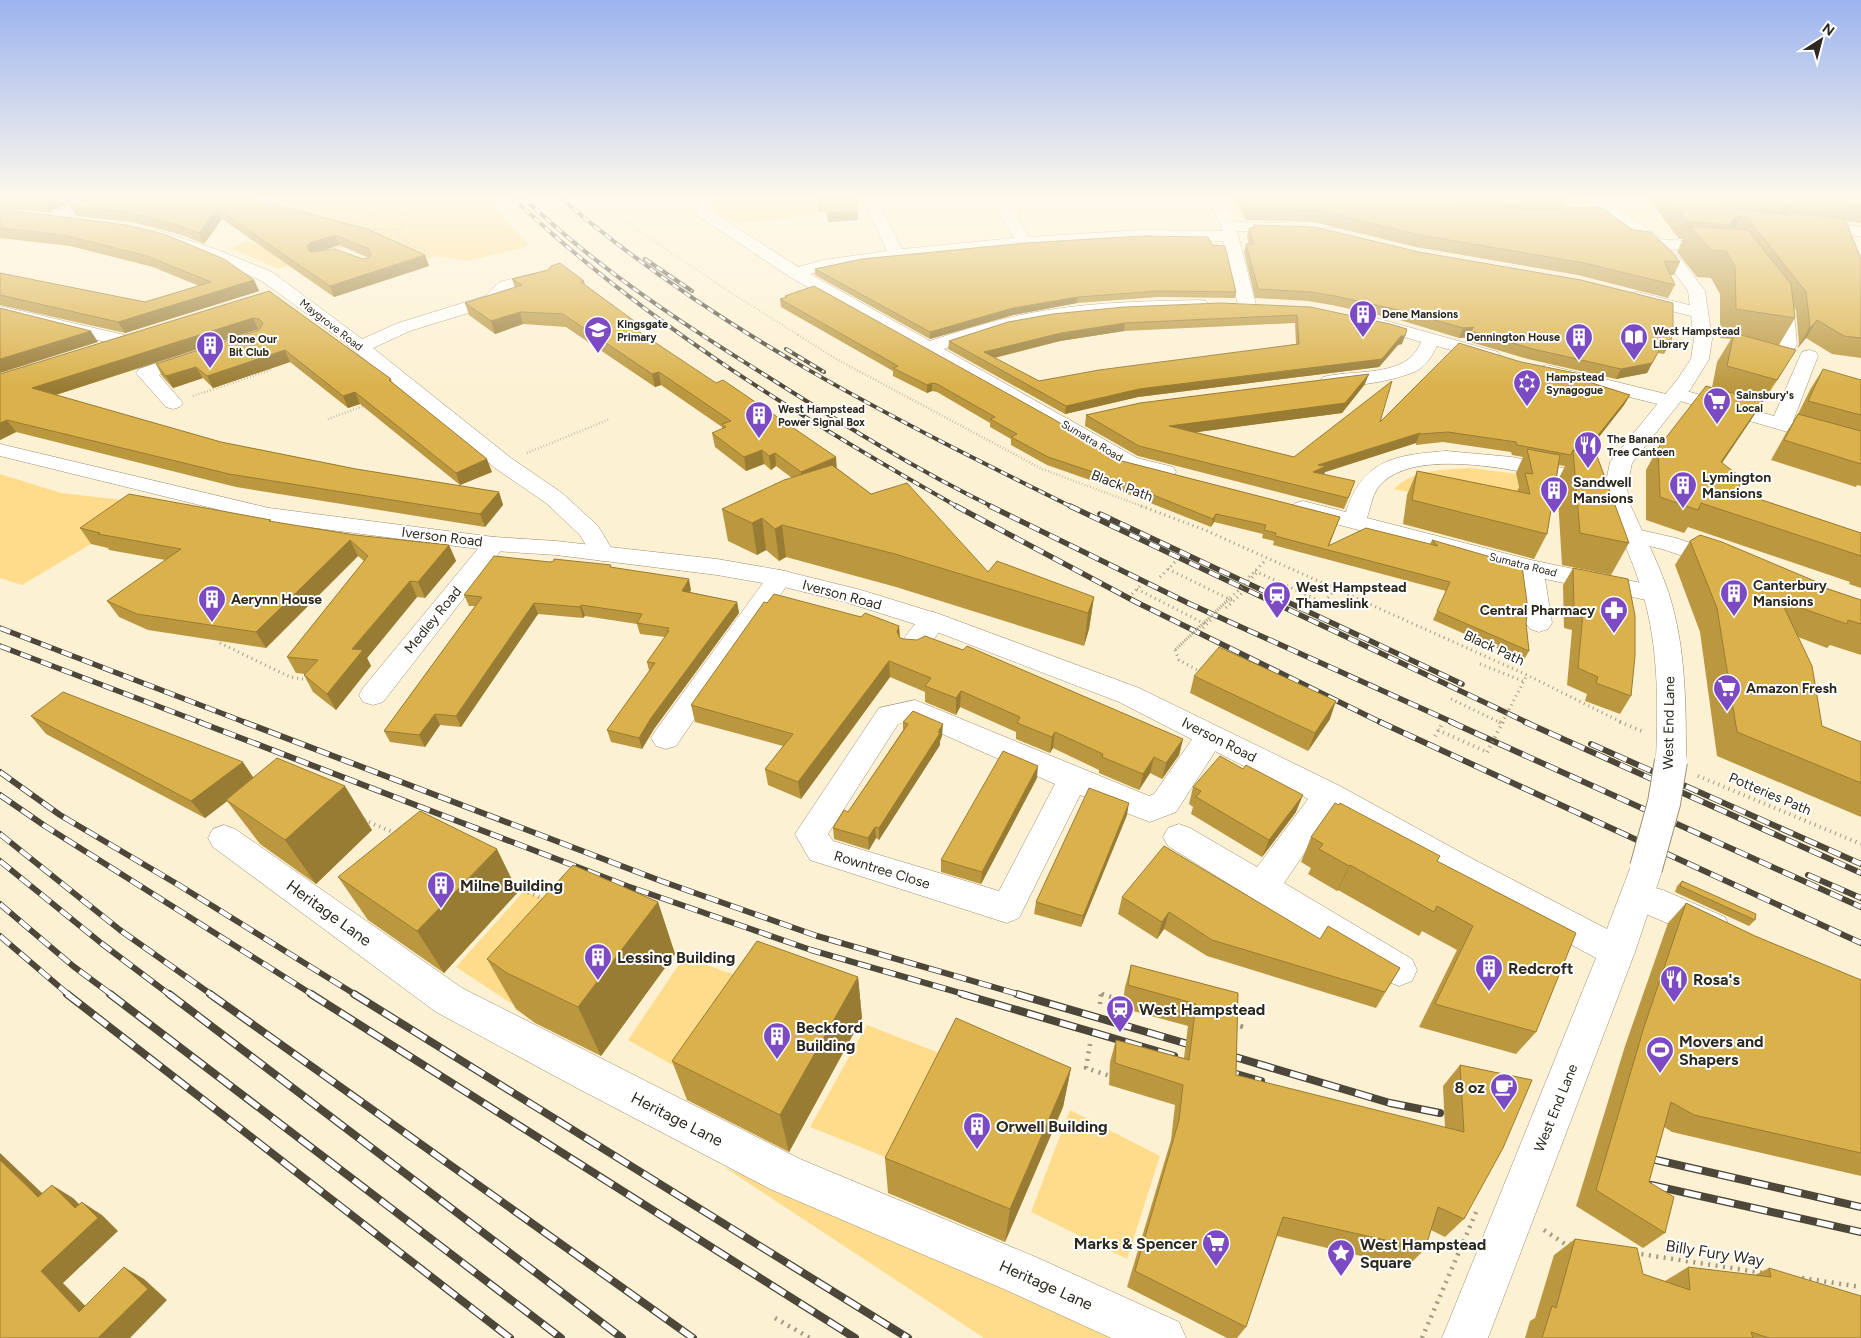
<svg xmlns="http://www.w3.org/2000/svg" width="1861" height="1338" font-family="Figtree,sans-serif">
<rect width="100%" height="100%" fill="#fdf1d3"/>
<path fill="#fedc8c" d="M 273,199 L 486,199 L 530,246 L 467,261 L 437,256 L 425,259 L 371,238 L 279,269 L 230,248 L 247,241 L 270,246 L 279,212 Z
M 722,199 L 783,201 L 784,199 L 809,199 L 816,215 L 737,223 L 715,211 L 716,206 Z
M 1469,468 L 1518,474 L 1521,498 L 1407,495 L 1408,492 L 1394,489 C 1414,469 1443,470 1469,468 Z
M 0,474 L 61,493 L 150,503 L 91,544 L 22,585 L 0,578 Z
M 524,891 L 588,917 L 514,1005 L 456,967 Z
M 684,957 L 758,983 L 694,1077 L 628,1040 Z
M 867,1025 L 947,1056 L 898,1162 L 810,1127 Z
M 1070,1110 L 1160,1156 L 1127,1259 L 1031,1212 Z
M 724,1167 L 943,1258 L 1114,1338 L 984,1338 Z"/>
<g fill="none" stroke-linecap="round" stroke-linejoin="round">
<g stroke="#9b8f74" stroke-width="1">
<path id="minor" d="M 85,199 L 105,199 L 103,202 L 56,222 L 46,222 L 43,219 L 46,216 Z
M 701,199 L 715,199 L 711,205 L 711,211 L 798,267 L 823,260 L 887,251 L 867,208 L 867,199 L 881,199 L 881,208 L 902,249 L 1014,238 L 1002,217 L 1007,199 L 1021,199 L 1017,217 L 1029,237 L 1141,230 L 1222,231 L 1221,226 L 1208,199 L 1222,199 L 1234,222 L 1289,223 L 1294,225 L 1297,228 L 1294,231 L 1289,233 L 1237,231 L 1256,305 L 1253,309 L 1247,310 L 1241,309 L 1238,305 L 1223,241 L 1141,240 L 1025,247 L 862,263 L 810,274 L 930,341 C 969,328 1008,316 1048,310 C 1098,302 1149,301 1200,300 L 1206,301 L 1209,305 L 1206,309 L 1200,310 C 1149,311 1098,312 1047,320 C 1012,326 978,337 944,349 L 1137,458 L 1173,467 L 1176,472 L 1173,477 L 1165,479 L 1121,468 L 1055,427 L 790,277 L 698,216 L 696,213 L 697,205 Z
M 1618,199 L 1632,199 L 1629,208 L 1607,213 L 1602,212 L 1600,209 L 1602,206 L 1617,202 Z
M 1320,217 L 1357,218 L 1362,220 L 1365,223 L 1362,226 L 1357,228 L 1324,227 L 1318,232 L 1308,232 L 1305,229 C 1309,223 1313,219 1320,217 Z
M 1813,220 L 1861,227 L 1861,237 L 1808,228 L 1805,225 L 1808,222 Z
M 157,230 L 218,250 L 272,272 L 362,339 L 398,323 L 485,296 L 499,282 L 545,271 L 551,272 L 553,276 L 551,280 L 511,290 L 497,304 L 410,331 L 373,348 L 511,458 L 562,493 L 598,526 L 615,554 L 612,559 L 603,561 L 594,559 L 580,535 L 546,503 L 495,468 L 339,338 L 280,294 L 260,280 L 206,256 L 152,238 L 149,235 L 152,232 Z
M 1658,239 L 1717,243 L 1723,245 L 1725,248 L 1723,251 L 1717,253 L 1652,247 L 1650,244 L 1652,241 Z
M 1638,292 L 1705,309 L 1708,313 L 1705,317 L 1699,318 L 1632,301 L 1629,297 L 1632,293 Z
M 1774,292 C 1796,297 1795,326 1797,344 L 1795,348 L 1788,350 L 1781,348 L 1779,344 L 1776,311 L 1765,297 L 1768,293 Z
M 0,306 L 133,337 L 135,341 L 133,345 L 126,347 L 0,316 Z
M 1369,316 L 1498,352 L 1500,356 L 1498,360 L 1491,362 L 1437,346 C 1432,356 1427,364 1418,370 C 1401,380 1342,390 1323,385 L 1320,381 L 1323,377 C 1349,370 1394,376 1413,355 C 1417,351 1419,346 1421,342 L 1363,325 L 1360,321 L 1363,317 Z
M 1809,350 L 1816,352 L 1818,356 L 1793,421 L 1861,440 L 1861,453 L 1680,401 L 1677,405 L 1670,407 L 1540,375 L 1537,371 L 1540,367 L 1547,365 L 1666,394 L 1669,390 L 1676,388 L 1774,416 L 1800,356 L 1802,352 Z
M 193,351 L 200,353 L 202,357 L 200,361 L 159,375 L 183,403 L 180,407 L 173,409 L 166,407 L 136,373 L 139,369 Z
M 1446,451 L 1512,457 L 1605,477 L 1608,482 L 1605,487 L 1597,489 C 1548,477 1412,439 1377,489 C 1372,497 1370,509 1367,518 L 1531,560 L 1665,588 L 1669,594 L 1665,600 L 1656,602 L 1545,579 L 1552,623 L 1548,629 L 1539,632 L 1530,629 L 1526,623 L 1519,573 L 1295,513 L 1291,508 L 1295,503 L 1303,501 L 1346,512 C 1363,459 1396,455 1446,451 Z
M 1631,528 L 1676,538 L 1730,556 L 1733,561 L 1730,566 L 1721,569 L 1662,549 L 1623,540 L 1619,535 L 1623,530 Z
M 494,537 L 502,539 L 506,544 L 383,702 L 373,705 L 363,702 L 359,695 L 363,688 L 486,539 Z
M 780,570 L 789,572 L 792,578 L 676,746 L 666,749 L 656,746 L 651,738 L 656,730 L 771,572 Z
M 933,612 L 942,615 L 946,621 C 941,629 929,648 922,653 C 916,657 909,655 902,653 L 899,647 C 907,634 918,616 933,612 Z
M 915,700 L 1149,796 L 1154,794 L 1200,728 L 1210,725 L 1220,728 L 1225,736 L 1176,812 L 1150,822 L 1080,795 L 1019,918 L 1007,923 L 810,860 L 795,834 L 879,708 ZM 913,721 L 1055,784 L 999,891 L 833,841 L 828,834 L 898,724 Z
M 1329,783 L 1340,786 L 1344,795 L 1284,883 L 1412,959 L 1417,970 L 1412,981 L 1399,986 L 1386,981 L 1168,846 L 1163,837 L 1168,828 L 1179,824 L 1190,828 L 1257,867 L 1318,786 Z
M 224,825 L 235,829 L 462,988 L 800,1159 L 1038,1258 L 1179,1322 L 1186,1338 L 1111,1338 L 1006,1290 L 770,1189 L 577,1088 L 436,1012 L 213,847 L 208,838 L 213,829 Z
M 1636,883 L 1663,890 L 1725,917 L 1730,928 L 1725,939 L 1713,943 L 1646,914 L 1624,907 L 1619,897 L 1624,887 Z"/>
</g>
<g stroke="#9b8f74" stroke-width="1">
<path id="major" d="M 1581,199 L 1600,199 L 1619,209 L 1658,236 L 1681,259 L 1705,291 L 1712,339 L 1709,359 L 1692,387 L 1632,463 L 1627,487 L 1629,502 C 1642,532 1659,563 1669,594 C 1686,648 1686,705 1686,761 L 1682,769 L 1671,772 L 1660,769 L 1656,761 C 1658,705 1659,649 1643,594 C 1634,563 1619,532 1607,502 L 1605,487 L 1610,462 L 1677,380 L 1691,359 L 1694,339 L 1688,291 L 1669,265 L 1646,242 L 1609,215 Z
M 0,444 L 269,508 L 494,537 L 556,541 L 717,559 L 780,570 L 861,590 L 942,615 L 1139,688 L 1340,786 L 1471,858 L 1607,929 L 1634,858 L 1646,854 L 1658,858 L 1663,868 L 1635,952 L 1488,1338 L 1442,1338 L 1596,958 L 1447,878 L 1318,804 L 1119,702 L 924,627 L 845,602 L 780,586 L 717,575 L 556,555 L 494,551 L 269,522 L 0,456 Z"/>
</g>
<path stroke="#a19883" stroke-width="2" stroke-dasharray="0.5 2.5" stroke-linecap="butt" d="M 395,199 L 406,219 L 398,236 L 411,246 L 425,250
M 592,199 L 725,289 L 800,336
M 352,228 L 377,210 L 384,199
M 362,229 L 400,229"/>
<path stroke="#a19883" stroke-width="2.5" stroke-dasharray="0.5 2.5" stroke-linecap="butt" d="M 798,335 L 838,360 L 1042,469 L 1144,507
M 1668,339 L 1682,342
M 193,396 L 271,370 L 268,367
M 328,419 L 366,405
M 527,453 L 610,419"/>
<path stroke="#a19883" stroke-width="3" stroke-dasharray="1 4" stroke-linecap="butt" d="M 1141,506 L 1205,530 L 1527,675 L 1623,723
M 1168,569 L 1233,601
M 1255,571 L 1324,603
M 1160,577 L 1176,561
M 1249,577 L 1264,562
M 1137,589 L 1207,625
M 1132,594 L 1141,585
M 1226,608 L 1242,593
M 1318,609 L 1332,593
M 1203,628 L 1212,619
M 220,643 L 290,677 L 309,680
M 1175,650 L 1179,660 L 1201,672
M 1480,664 L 1523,681
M 1451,699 L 1501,723"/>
<path stroke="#a19883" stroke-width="4" stroke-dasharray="1 4.5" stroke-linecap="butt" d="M 1499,722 L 1501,723
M 1620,722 L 1644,732
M 1438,730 L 1487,752
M 1435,736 L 1442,724
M 1698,776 L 1861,844
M 364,820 L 395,833
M 513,886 L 546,900
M 1101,995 L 1106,995"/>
<path stroke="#a19883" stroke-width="4.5" stroke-dasharray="2 5.5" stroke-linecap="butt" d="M 1102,994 L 1123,1001
M 1100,1004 L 1101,994
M 1233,1024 L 1243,1027
M 1090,1044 L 1086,1068 L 1110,1076
M 1544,1230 L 1565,1244 L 1571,1244
M 1634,1253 L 1764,1273
M 1802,1278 L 1861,1287
M 775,1318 L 810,1338
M 1422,1338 L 1477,1210"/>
<use href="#minor" fill="#fff" fill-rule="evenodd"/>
<use href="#major" fill="#fff" fill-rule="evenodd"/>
<g stroke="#4c4739" stroke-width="4">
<path id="rail-far3" d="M 514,199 C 645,323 801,418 958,507
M 525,199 C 599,270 686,326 773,380 C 844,425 917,470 993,507
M 562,199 C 714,330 894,419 1072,507
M 645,259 L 692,291
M 786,349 L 824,372"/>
</g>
<g stroke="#4c4739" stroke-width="5.5">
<path id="rail-far2" d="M 956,506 L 1136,602 L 1382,723
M 990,506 L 1190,604 L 1454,723
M 1070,506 L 1528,723
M 1100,514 L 1462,684
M 0,628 L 247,723
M 0,646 L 202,723"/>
</g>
<g stroke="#4c4739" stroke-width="6">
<path id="rail-far1" d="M 199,722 L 627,886 L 811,950 L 967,995
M 244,722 L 661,881 L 817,936 L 1021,995
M 1380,722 L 1861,943
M 1451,722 L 1861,907
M 1525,722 L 1861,873
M 1591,744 L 1861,864
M 0,772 L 60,815 L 177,884 L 356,995
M 0,795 L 45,826 L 313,995
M 0,834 L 120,930 L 212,995
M 0,861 L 101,943 L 170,995
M 1808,875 L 1861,898
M 0,904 L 73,966 L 112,995
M 0,936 L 69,995"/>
</g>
<g stroke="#4c4739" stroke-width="8">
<path id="rail" d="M 67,994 L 510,1338
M 110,994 L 561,1338
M 169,994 L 622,1338
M 210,994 L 693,1338
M 311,994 L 855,1338
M 354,994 L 908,1338
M 962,994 L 1174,1056
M 1017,994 L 1198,1047
M 1225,1054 L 1390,1103 L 1440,1113
M 1222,1070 L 1261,1081
M 1652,1159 L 1861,1207
M 1651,1185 L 1861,1232"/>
</g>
<use href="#rail-far3" stroke="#fff" stroke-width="2.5" stroke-dasharray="7" stroke-linecap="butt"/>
<use href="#rail-far2" stroke="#fff" stroke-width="4" stroke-dasharray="11" stroke-linecap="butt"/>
<use href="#rail-far1" stroke="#fff" stroke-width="4.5" stroke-dasharray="13" stroke-linecap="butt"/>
<use href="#rail" stroke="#fff" stroke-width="5.5" stroke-dasharray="17" stroke-linecap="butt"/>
<g stroke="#9b8f74" stroke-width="34" stroke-linecap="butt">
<path id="major-bridge" d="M 1646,868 L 1664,803 L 1671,761"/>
</g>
<path stroke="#a19883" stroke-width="3" stroke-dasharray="1 4" stroke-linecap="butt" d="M 1229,599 L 1175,650 L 1258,572
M 1502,723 L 1527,675"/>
<path stroke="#a19883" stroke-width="4" stroke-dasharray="1 4.5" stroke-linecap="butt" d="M 1487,752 L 1503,722"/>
<path stroke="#a19883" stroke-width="4.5" stroke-dasharray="2 5.5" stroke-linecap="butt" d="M 1234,1024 L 1243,1027"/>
<use href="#major-bridge" stroke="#fff" stroke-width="32"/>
</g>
<path fill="#bb9840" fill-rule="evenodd" d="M 0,199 L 79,199 L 49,212 L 0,208 Z
M 253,199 L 425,255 L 429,266 L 334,297 L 222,219 L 204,244 L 182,235 L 132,222 L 76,216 L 70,206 ZM 339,245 L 369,258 L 363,259 L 322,251 Z
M 817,199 L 856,199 L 858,220 L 828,222 L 826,212 L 818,212 Z
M 1234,199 L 1566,199 L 1563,208 L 1633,230 L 1680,262 L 1674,275 L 1670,275 L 1675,285 L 1668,298 L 1578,275 L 1416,247 L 1313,222 L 1246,220 Z
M 1649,199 L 1861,199 L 1861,223 L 1846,221 L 1861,259 L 1861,358 L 1832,354 L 1806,338 L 1797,349 L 1799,344 L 1796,310 L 1794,308 L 1795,318 L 1779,345 L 1796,350 L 1778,379 L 1722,463 L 1738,492 L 1861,533 L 1861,588 L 1849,584 L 1850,582 L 1688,527 L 1684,533 L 1646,520 L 1646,470 L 1658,448 L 1712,388 L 1717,362 L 1731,339 L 1720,338 L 1720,294 L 1711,278 L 1697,277 L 1677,252 L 1683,239 L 1679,239 Z
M 0,209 L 254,280 L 259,291 L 125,333 L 0,305 L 0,273 L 145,302 L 199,286 L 153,267 L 70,246 L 0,238 Z
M 1253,225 L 1670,344 L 1664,354 L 1658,353 L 1647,373 L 1616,379 L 1528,359 L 1467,341 L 1468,337 L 1459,338 L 1400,320 L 1332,305 L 1308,301 L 1255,298 L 1244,252 L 1246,244 L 1249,244 L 1247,237 L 1249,228 L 1253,228 Z
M 1212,245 L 1236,292 L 1235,298 L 1158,297 L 1077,303 L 1013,315 L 930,339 L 815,275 L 815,269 Z
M 548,270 L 584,281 L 585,285 L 637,323 L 639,332 L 837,468 L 871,494 L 988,572 L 1094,597 L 1089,629 L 1084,646 L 896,587 L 786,557 L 779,561 L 766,550 L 757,555 L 728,541 L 722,509 L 792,478 L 776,466 L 771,470 L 764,464 L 746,471 L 715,447 L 712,433 L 722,429 L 722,427 L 661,385 L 655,387 L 566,327 L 523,324 L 495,334 L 469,315 L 465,303 L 515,288 L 512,279 Z
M 269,291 L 391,379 L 392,383 L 492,472 L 460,485 L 360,404 L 348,408 L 290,362 L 213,388 L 203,378 L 173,388 L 162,376 L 156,364 L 259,330 L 260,329 L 56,395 L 221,442 L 356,469 L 499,492 L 503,505 L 485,527 L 236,487 L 16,432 L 0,440 L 0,374 Z
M 785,296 L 1122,461 L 1340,517 L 1329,546 L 1430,544 L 1432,540 L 1526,623 L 1529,651 L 1524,660 L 1433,620 L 1446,591 L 1273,545 L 1274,541 L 1262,538 L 1263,534 L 1214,522 L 1211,527 L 1110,487 L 1047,465 L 1011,445 L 1011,439 L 990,427 L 990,423 L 937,392 L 932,391 L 927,393 L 893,376 L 893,371 L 781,307 L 780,299 L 785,298 Z
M 1310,307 L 1402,344 L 1398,345 L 1379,367 L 1138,397 L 1065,414 L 948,349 L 949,341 L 1008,322 ZM 1295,323 L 1296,344 L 1039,381 L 995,358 L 1060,341 L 1124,331 Z
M 1823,369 L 1861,380 L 1861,486 L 1857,485 L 1856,487 L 1771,460 L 1786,433 L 1798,414 L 1811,388 Z
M 1583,380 L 1630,395 L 1624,405 L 1586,453 L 1629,543 L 1611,575 L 1562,565 L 1557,482 L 1565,466 L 1559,465 L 1547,534 L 1534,559 L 1403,524 L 1407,495 L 1417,471 L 1517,491 L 1519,487 L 1516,473 L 1523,457 L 1512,455 L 1511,452 L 1443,442 L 1416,445 L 1416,443 L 1325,472 L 1324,474 L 1351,492 L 1344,509 L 1138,456 L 1085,426 L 1086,415 L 1365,384 L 1342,413 L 1196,432 L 1294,457 L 1380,422 Z
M 272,522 L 355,535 L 449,545 L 456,561 L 425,598 L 417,597 L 367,658 L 371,666 L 336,710 L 313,692 L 304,675 L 305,674 L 296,673 L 287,657 L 364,561 L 358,556 L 266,648 L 148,630 L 119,617 L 107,601 L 165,560 L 109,550 L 108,548 L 91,544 L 80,528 Z
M 1690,541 L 1861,600 L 1861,655 L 1830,645 L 1827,648 L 1798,637 L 1822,726 L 1861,742 L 1861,817 L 1717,756 L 1700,632 L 1675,565 Z
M 550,562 L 612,568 L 691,590 L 690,592 L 737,602 L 739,613 L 654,729 L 642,749 L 611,742 L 607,730 L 649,671 L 647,662 L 665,637 L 640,634 L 637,624 L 585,616 L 583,618 L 538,614 L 461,727 L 440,725 L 425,747 L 390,742 L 384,731 L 475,606 L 469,606 L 464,595 Z
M 1573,568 L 1631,696 L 1620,714 L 1585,701 L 1587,694 L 1567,685 L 1572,630 L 1564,628 L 1563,585 Z
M 899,626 L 900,638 L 1183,739 L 1179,755 L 1162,779 L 1150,773 L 1139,790 L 1099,773 L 1099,770 L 1053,748 L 1050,753 L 1016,739 L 1016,732 L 960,707 L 956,715 L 925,702 L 925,692 L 890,677 L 801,799 L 768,785 L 765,769 L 783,746 L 695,722 L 691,705 Z
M 1194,676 L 1330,719 L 1308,751 L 1190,693 Z
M 31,716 L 254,777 L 372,830 L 316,884 L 260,844 L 227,801 L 205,818 L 46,734 Z
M 903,722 L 942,736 L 940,741 L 940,745 L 879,840 L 876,838 L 869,850 L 834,839 L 833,828 L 848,812 L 903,730 Z
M 1037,778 L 981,884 L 941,872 L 941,860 Z
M 1193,787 L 1296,812 L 1262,857 L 1191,814 L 1193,807 L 1189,804 Z
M 1127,815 L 1081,927 L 1034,914 L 1036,902 Z
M 1311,837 L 1437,862 L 1536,1032 L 1516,1054 L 1419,1027 L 1457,950 L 1422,931 L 1419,936 L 1338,890 L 1337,891 L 1308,874 L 1311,868 L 1301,862 Z
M 338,877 L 518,892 L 444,973 L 368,920 Z
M 1682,881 L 1755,920 L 1749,926 L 1675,892 L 1677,886 Z
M 1122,897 L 1320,939 L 1400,968 L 1376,1008 L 1207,956 L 1164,929 L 1157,939 L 1118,914 Z
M 658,902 L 675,954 L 601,1056 L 535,1023 L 516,1009 L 487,959 Z
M 1686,903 L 1755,936 L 1861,980 L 1861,1176 L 1672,1132 L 1664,1127 L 1649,1182 L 1665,1233 L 1643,1248 L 1576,1206 L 1625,1046 L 1668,923 Z
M 1131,965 L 1238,993 L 1236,1075 L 1445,1128 L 1443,1086 L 1460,1065 L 1532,1080 L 1464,1219 L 1445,1237 L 1431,1230 L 1425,1249 L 1407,1267 L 1277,1236 L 1246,1327 L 1237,1338 L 1227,1338 L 1127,1287 L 1171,1140 L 1175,1105 L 1109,1085 L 1110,1062 L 1116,1040 L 1184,1058 L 1188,1026 L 1122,1008 L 1125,987 Z
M 858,977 L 862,1018 L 789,1152 L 687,1100 L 672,1061 Z
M 1071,1068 L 1063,1107 L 1005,1242 L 888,1193 L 885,1158 Z
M 1575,1239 L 1643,1274 L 1665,1281 L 1688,1267 L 1755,1275 L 1769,1268 L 1861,1338 L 1525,1338 L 1530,1321 L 1535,1318 L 1554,1255 Z"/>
<path fill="#997c34" d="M 49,199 L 79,199 L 49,212 L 43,202 Z
M 1720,199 L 1726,199 L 1719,212 L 1719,201 Z
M 1795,199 L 1786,215 L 1779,217 L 1788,201 Z
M 217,209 L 222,219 L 204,244 L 199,233 Z
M 858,211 L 858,220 L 828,222 L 828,213 Z
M 1741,216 L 1733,232 L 1728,233 L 1733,225 L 1729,225 L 1734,218 Z
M 335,235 L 339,245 L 314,253 L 311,257 L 307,246 L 310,243 Z
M 425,255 L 429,266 L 334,297 L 330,286 Z
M 254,280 L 259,291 L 125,333 L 118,322 Z
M 1078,297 L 1077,303 L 1013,315 L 930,339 L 930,332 L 1013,308 Z
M 520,312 L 523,324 L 495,334 L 491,321 Z
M 253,318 L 258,329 L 40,400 L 32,388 Z
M 1817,320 L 1806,338 L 1797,349 L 1808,331 Z
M 637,323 L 640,336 L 629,325 Z
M 1125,323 L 1124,331 L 1060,341 L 984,360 L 984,352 L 1061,333 Z
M 1474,327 L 1471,331 L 1468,337 L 1459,338 L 1463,328 Z
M 91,331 L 98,342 L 0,373 L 0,359 Z
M 1401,336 L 1405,336 L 1402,344 L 1398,345 L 1379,367 L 1138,397 L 1065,414 L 1066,406 L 1139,389 Z
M 285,350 L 290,362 L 213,388 L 207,376 Z
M 1652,363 L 1647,373 L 1616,379 L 1621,369 Z
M 196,367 L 203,378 L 173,388 L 166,376 Z
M 659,372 L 661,385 L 655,387 L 652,374 Z
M 1369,374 L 1365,384 L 1342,413 L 1168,436 L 1169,426 Z
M 1585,375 L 1581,385 L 1573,377 Z
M 932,383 L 932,391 L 927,393 L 927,385 Z
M 355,392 L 360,404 L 348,408 L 343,396 Z
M 1630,395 L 1624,405 L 1581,460 L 1587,449 Z
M 1763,401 L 1749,423 L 1707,485 L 1721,462 Z
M 7,420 L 16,432 L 0,440 L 0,423 Z
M 1420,433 L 1416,443 L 1325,472 L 1323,477 L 1313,472 L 1318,465 Z
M 762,450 L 764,464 L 746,471 L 744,457 Z
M 775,453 L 776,466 L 771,470 L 769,456 Z
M 836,457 L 837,471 L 803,486 L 801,472 Z
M 487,459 L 492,472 L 460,485 L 456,473 Z
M 499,492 L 503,505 L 485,527 L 480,514 Z
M 1216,514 L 1214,522 L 1211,527 L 1213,519 Z
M 762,518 L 766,550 L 757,555 L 752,523 Z
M 782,525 L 786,557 L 779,561 L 775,529 Z
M 350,540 L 358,556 L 266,648 L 256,632 Z
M 449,545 L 456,561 L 425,598 L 418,582 Z
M 689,579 L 691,590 L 684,602 L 682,591 Z
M 410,581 L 417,597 L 367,658 L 371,666 L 336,710 L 327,694 L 352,649 Z
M 1094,597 L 1089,629 L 1084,646 L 1088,613 Z
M 737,602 L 739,613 L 654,729 L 642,749 L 639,738 L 651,718 Z
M 534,603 L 538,614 L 461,727 L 456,716 Z
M 581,605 L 585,616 L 583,618 L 580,607 Z
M 899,626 L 900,642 L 897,632 Z
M 889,661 L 890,677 L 801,799 L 798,782 Z
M 961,691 L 960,707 L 956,715 L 956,698 Z
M 1336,701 L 1330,719 L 1308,751 L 1315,733 Z
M 435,714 L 440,725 L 425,747 L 419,735 Z
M 943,724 L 942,736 L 940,741 L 940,745 L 879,840 L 879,828 Z
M 1055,732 L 1053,748 L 1050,753 L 1052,737 Z
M 1183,739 L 1179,755 L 1162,779 L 1166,763 Z
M 1154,757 L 1150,773 L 1139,790 L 1143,774 Z
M 243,762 L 255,780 L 205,818 L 191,801 Z
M 1038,766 L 1037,778 L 981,884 L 982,872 Z
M 345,786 L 372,830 L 316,884 L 285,840 Z
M 1303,795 L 1296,812 L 1262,857 L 1269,840 Z
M 1129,803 L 1127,815 L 1081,927 L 1083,916 Z
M 875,827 L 876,838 L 869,850 L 868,838 Z
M 497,849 L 518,892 L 444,973 L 417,931 Z
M 1350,865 L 1338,890 L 1337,891 L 1349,866 Z
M 658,902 L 675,954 L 601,1056 L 578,1007 Z
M 1169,912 L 1164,929 L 1157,939 L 1162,922 Z
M 858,977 L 862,1018 L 789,1152 L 780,1115 Z
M 1071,1068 L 1063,1107 L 1005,1242 L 1010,1209 Z
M 0,1153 L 60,1210 L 38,1197 L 0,1160 Z
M 52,1185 L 73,1198 L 96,1221 L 75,1208 Z
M 82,1202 L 102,1215 L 118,1231 L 63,1283 L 101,1322 L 79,1312 L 41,1271 Z
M 124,1267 L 144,1279 L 167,1300 L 130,1338 L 98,1338 Z"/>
<path fill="#dab14b" stroke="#997c34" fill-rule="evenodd" d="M 14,199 L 49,199 L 43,202 Z
M 85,199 L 253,199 L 367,229 L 425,255 L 330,286 L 217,209 L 199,233 L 177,225 L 127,212 L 70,206 ZM 335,235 L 369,249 L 371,254 L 368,258 L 363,259 L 335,249 L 310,252 L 307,246 L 310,243 Z
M 817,199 L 856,199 L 858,211 L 828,213 L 826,203 L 818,203 Z
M 1243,199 L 1374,199 L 1534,209 L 1600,207 L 1633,230 L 1651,232 L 1674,254 L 1680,262 L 1664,261 L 1675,285 L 1584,263 L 1420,235 L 1316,210 L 1248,209 Z
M 1669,199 L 1720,199 L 1719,201 L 1722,207 L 1789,215 L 1796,213 L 1845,219 L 1861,259 L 1861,338 L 1844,336 L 1817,320 L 1808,331 L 1810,326 L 1806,292 L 1748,219 L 1741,216 L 1734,218 L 1731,223 L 1733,225 L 1688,222 Z
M 1765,199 L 1795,199 L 1788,201 Z
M 1796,199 L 1861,199 L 1861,206 Z
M 0,209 L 126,225 L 164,234 L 224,259 L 254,280 L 118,322 L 0,295 L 0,273 L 145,302 L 211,282 L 147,256 L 63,235 L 0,228 Z
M 1253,225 L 1315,227 L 1419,252 L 1581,280 L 1673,303 L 1673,332 L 1670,344 L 1663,343 L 1652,363 L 1621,369 L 1533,349 L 1471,331 L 1474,327 L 1463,328 L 1403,311 L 1335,296 L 1311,292 L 1258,289 L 1246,244 L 1254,244 L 1249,228 L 1255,228 Z
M 1690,226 L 1748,230 L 1791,284 L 1795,318 L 1736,309 L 1735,266 L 1726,251 L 1711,250 Z
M 1142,236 L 1208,237 L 1212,245 L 1225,246 L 1236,292 L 1159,291 L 1078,297 L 1013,308 L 930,332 L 815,269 L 862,259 L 1026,243 Z
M 560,263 L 584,281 L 581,282 L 637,323 L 629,325 L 716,383 L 723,380 L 836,457 L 801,472 L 775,453 L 769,456 L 762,450 L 744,457 L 712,433 L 726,427 L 722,424 L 731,421 L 659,372 L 652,374 L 563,314 L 520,312 L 491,321 L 465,303 L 522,285 L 512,279 L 548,270 L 551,266 Z
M 814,286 L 1055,420 L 1122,461 L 1340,517 L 1328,546 L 1366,528 L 1438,546 L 1432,540 L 1522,566 L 1528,609 L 1526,623 L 1529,651 L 1437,611 L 1450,582 L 1275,536 L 1276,533 L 1264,530 L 1266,525 L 1216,514 L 1213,519 L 1111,478 L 1048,457 L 1011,437 L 1017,434 L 990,419 L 995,417 L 937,384 L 932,383 L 927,385 L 893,368 L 898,366 L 780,299 L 787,297 L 785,296 Z
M 269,291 L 391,379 L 389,380 L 487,459 L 456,473 L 355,392 L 343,396 L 285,350 L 207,376 L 196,367 L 166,376 L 156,364 L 259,330 L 263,323 L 259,319 L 253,318 L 32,388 L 221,442 L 356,469 L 499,492 L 480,514 L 229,474 L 7,420 L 0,423 L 0,374 Z
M 1221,303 L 1310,307 L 1390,324 L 1407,329 L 1405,336 L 1401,336 L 1382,359 L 1139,389 L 1066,406 L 949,341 L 1008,322 L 1053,314 L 1124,307 ZM 1297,315 L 1299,344 L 1099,370 L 1039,381 L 984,352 L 1061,333 L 1125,323 Z
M 0,308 L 91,331 L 0,359 Z
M 1734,333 L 1796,350 L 1777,380 L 1727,366 Z
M 1459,343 L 1521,362 L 1585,375 L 1573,377 L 1630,395 L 1587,449 L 1586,454 L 1573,450 L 1571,455 L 1517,445 L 1516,442 L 1448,432 L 1420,434 L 1420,433 L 1318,465 L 1326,466 L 1313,472 L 1355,481 L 1348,498 L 1139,446 L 1086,415 L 1140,403 L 1369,374 L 1345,403 L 1169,426 L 1294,457 L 1392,381 L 1380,422 Z
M 1823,369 L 1861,380 L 1861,415 L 1808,401 Z
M 1706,386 L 1763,401 L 1721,462 L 1742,478 L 1738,492 L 1861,533 L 1861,556 L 1701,503 L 1698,510 L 1660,497 L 1658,448 Z
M 1798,414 L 1861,431 L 1861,464 L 1784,440 Z
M 1527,449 L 1560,455 L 1547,534 L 1412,500 L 1417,471 L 1530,494 L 1525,473 L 1533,474 Z
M 1573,450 L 1597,456 L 1629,543 L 1580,533 Z
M 832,465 L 871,494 L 907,483 L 988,572 L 997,561 L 1094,597 L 1088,613 L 895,554 L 782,525 L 775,529 L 762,518 L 752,523 L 722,509 L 784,480 Z
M 129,494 L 271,520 L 269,521 L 355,535 L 449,545 L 418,582 L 410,581 L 352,649 L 363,650 L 327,694 L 304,675 L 318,660 L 287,657 L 368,556 L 350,540 L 256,632 L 137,614 L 107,601 L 181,549 L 98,534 L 100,533 L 80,528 Z
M 1700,535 L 1722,542 L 1817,582 L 1816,585 L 1861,600 L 1861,624 L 1848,620 L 1847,624 L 1781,601 L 1812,666 L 1822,726 L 1861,742 L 1861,783 L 1737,732 L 1717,608 L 1690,541 Z
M 494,556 L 550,562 L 554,561 L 554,559 L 611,565 L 610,567 L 689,579 L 682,591 L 737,602 L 651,718 L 639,738 L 607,730 L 655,663 L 647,662 L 669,631 L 667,631 L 669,628 L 637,623 L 642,614 L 581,605 L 580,607 L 534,603 L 456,716 L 435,714 L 419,735 L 384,731 L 482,597 L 464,595 Z
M 1573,568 L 1628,579 L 1635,616 L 1635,656 L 1631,696 L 1596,683 L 1598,677 L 1578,668 L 1583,613 L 1574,610 Z
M 774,594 L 861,617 L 865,613 L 899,626 L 897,632 L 900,638 L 904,639 L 917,640 L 925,636 L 963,650 L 967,646 L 1183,739 L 1166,763 L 1154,757 L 1143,774 L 1102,757 L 1103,754 L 1055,732 L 1052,737 L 1017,723 L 1020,717 L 961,691 L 956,698 L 925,686 L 931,678 L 889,661 L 798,782 L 765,769 L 793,734 L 691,705 L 764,602 L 767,603 Z
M 1219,647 L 1336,701 L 1315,733 L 1194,676 Z
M 63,692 L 243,762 L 191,801 L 31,716 Z
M 913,711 L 943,724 L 938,732 L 940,733 L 879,828 L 875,827 L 868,838 L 833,828 L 844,810 L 848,812 L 908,724 L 903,722 Z
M 1003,751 L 1038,766 L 982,872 L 941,860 Z
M 1220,756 L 1243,769 L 1246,765 L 1303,795 L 1269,840 L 1196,797 L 1201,791 L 1193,787 Z
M 277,758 L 345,786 L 285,840 L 226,800 Z
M 1089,788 L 1129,803 L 1083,916 L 1036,902 Z
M 1335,803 L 1339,805 L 1340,803 L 1440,856 L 1437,861 L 1576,933 L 1536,1032 L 1435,1004 L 1473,926 L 1437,906 L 1434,912 L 1350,865 L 1349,866 L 1319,849 L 1323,844 L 1311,837 Z
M 420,811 L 497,849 L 417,931 L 338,877 Z
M 1164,846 L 1320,939 L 1328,926 L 1400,968 L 1385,992 L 1212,940 L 1169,912 L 1162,922 L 1122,897 Z
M 573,865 L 658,902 L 578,1007 L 507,973 L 487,959 Z
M 1682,881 L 1756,914 L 1755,920 L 1680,886 Z
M 1686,903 L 1755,936 L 1861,980 L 1861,1153 L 1694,1115 L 1671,1102 L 1649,1182 L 1674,1197 L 1665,1233 L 1596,1190 L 1644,1027 Z
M 757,941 L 858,977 L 780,1115 L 672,1061 Z
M 1131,965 L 1238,993 L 1236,1075 L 1464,1132 L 1460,1065 L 1532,1080 L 1503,1148 L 1464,1219 L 1438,1207 L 1425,1249 L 1283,1217 L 1246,1327 L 1135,1271 L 1179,1120 L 1183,1085 L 1115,1063 L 1116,1040 L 1189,1060 L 1196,1004 L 1128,985 Z
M 956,1018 L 1071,1068 L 1010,1209 L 885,1158 Z
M 0,1160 L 38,1197 L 52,1185 L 75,1208 L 82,1202 L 98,1218 L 41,1271 L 79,1312 L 124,1267 L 148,1289 L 98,1338 L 0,1338 Z
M 1575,1239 L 1637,1248 L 1643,1274 L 1690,1290 L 1688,1267 L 1771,1277 L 1769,1268 L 1861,1296 L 1861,1338 L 1769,1338 L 1751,1332 L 1753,1338 L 1542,1338 L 1552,1306 L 1556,1308 Z"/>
<linearGradient id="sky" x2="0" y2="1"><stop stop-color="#9bb3ef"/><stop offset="0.51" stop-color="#fef9eb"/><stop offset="1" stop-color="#fef9eb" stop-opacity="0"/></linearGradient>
<rect width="1861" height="387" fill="url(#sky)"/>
<defs>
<g id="building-pin" transform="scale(1.4375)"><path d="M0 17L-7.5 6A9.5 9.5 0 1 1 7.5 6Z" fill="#7c4ac2" stroke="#fff"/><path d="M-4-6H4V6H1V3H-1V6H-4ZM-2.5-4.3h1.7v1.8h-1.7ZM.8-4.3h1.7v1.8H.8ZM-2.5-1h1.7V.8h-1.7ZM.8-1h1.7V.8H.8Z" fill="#fff"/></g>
<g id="school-pin" transform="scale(1.4375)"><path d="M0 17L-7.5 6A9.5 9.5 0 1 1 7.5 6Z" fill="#7c4ac2" stroke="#fff"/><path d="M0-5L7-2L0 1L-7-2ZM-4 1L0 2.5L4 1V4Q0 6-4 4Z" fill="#fff"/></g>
<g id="library-pin" transform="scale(1.4375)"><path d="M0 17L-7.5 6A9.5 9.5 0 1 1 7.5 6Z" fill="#7c4ac2" stroke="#fff"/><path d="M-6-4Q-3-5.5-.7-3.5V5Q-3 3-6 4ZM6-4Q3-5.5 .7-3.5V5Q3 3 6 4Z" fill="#fff"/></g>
<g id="synagogue-pin" transform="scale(1.4375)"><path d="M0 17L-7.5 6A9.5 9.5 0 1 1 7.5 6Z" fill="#7c4ac2" stroke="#fff"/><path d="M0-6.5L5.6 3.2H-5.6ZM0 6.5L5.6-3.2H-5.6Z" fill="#fff"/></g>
<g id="supermarket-pin" transform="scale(1.4375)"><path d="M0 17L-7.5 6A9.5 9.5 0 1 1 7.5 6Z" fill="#7c4ac2" stroke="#fff"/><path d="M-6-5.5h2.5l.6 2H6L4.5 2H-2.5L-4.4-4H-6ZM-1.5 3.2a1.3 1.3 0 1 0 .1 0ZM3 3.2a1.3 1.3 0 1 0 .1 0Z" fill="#fff"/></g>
<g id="restaurant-pin" transform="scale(1.4375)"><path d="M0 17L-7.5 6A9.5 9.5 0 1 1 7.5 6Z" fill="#7c4ac2" stroke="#fff"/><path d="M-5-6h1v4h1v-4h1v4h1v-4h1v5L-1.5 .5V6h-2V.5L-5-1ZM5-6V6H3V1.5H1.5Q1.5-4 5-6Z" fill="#fff"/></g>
<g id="station-pin" transform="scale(1.4375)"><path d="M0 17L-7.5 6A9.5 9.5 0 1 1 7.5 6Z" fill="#7c4ac2" stroke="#fff"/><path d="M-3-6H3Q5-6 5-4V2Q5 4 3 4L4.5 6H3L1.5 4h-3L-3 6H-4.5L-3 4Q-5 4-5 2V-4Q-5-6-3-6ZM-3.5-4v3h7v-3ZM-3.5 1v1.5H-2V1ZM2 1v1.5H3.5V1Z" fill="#fff"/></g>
<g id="pharmacy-pin" transform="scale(1.4375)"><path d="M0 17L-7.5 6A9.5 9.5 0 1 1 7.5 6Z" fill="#7c4ac2" stroke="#fff"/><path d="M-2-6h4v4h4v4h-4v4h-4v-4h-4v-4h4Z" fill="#fff"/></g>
<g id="stadium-pin" transform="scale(1.4375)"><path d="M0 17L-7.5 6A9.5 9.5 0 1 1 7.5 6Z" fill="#7c4ac2" stroke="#fff"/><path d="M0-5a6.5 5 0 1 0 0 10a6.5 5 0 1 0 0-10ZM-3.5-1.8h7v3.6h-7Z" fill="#fff"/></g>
<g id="cafe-pin" transform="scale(1.4375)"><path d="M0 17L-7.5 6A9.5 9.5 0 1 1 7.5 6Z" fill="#7c4ac2" stroke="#fff"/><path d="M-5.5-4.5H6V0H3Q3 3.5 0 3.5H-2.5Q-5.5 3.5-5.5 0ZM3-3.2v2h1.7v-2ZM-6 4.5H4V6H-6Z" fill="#fff"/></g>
<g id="sight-pin" transform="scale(1.4375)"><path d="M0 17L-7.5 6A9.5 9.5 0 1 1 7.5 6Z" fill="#7c4ac2" stroke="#fff"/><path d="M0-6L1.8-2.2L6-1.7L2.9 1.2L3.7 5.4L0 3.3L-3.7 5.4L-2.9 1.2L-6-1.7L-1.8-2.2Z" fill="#fff"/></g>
</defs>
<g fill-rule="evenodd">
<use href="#building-pin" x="1363" y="314"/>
<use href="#school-pin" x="598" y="330"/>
<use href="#building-pin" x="1579" y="337"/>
<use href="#library-pin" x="1634" y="337"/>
<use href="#building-pin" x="210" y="345"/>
<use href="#synagogue-pin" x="1527" y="383"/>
<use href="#supermarket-pin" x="1717" y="401"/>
<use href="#building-pin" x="759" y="415"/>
<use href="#restaurant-pin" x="1588" y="445"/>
<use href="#building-pin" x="1683" y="485"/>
<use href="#building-pin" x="1554" y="490"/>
<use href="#building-pin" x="1734" y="593"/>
<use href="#station-pin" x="1277" y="595"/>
<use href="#building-pin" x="212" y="599"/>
<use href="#pharmacy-pin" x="1614" y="610"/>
<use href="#supermarket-pin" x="1727" y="688"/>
<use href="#building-pin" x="441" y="885"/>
<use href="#building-pin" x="598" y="957"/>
<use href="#building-pin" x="1489" y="968"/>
<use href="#restaurant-pin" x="1674" y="979"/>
<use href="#station-pin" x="1120" y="1009"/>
<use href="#building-pin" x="777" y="1036"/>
<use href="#stadium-pin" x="1660" y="1050"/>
<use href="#cafe-pin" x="1504" y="1087"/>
<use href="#building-pin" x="977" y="1126"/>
<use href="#supermarket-pin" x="1216" y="1243"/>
<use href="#sight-pin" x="1341" y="1253"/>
</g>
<g text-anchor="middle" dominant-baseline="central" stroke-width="4" stroke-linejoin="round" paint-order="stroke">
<g font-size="11" font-weight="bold" fill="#2d291e" stroke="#fff" text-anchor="start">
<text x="1382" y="314">Dene Mansions</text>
<text x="617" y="324">Kingsgate<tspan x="617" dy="13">Primary</tspan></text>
<text x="1653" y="331">West Hampstead<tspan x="1653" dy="13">Library</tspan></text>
<text x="1560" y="337" text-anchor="end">Dennington House</text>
<text x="229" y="339">Done Our<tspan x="229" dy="13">Bit Club</tspan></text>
<text x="1546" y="377">Hampstead<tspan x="1546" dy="13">Synagogue</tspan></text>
<text x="1736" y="395">Sainsbury's<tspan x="1736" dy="13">Local</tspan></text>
<text x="778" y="409">West Hampstead<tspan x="778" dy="13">Power Signal Box</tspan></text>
<text x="1607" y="439">The Banana<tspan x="1607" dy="13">Tree Canteen</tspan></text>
</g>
<g font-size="11" fill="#2d291e" stroke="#fff">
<text transform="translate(331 325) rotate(38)">Maygrove Road</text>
<text transform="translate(1092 441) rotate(31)">Sumatra Road</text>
<text transform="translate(1523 565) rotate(14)">Sumatra Road</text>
</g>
<g font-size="14" font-weight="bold" fill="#2d291e" stroke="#fff" text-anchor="start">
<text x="1702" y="477">Lymington<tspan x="1702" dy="16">Mansions</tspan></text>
<text x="1573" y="482">Sandwell<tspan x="1573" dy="16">Mansions</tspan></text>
<text x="1753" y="585">Canterbury<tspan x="1753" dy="16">Mansions</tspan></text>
<text x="1296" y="587">West Hampstead<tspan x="1296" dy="16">Thameslink</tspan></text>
<text x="231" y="599">Aerynn House</text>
<text x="1595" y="610" text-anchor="end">Central Pharmacy</text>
<text x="1746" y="688">Amazon Fresh</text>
</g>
<g font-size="14" fill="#2d291e" stroke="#fff">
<text transform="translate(1122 486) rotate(21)">Black Path</text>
<text transform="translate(442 537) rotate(7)">Iverson Road</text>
<text transform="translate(842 595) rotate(15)">Iverson Road</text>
<text transform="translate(433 620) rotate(-51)">Medley Road</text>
<text transform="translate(1494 648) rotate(25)">Black Path</text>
<text transform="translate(1669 723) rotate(-89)">West End Lane</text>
<text transform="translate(1219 740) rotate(27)">Iverson Road</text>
<text transform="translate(1770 794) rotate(23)">Potteries Path</text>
<text transform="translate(882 870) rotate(17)">Rowntree Close</text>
<text transform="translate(1556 1108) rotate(-68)">West End Lane</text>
</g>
<g font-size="16" font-weight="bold" fill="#2d291e" stroke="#fff" text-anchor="start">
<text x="460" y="885">Milne Building</text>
<text x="617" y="957">Lessing Building</text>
<text x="1508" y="968">Redcroft</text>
<text x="1693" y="979">Rosa's</text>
<text x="1139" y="1009">West Hampstead</text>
<text x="796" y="1027">Beckford<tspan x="796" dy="18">Building</tspan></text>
<text x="1679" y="1041">Movers and<tspan x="1679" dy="18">Shapers</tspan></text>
<text x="1485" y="1087" text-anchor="end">8 oz</text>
<text x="996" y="1126">Orwell Building</text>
<text x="1197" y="1243" text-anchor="end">Marks &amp; Spencer</text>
<text x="1360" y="1244">West Hampstead<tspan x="1360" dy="18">Square</tspan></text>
</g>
<g font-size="16" fill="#2d291e" stroke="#fff">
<text transform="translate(329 913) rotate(36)">Heritage Lane</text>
<text transform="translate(677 1119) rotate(27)">Heritage Lane</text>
<text transform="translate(1715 1253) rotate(9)">Billy Fury Way</text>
<text transform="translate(1046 1285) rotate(24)">Heritage Lane</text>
</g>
</g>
<g transform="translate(1821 40) rotate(36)" stroke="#ffffff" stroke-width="4" paint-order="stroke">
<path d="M0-4L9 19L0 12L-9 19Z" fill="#2d291e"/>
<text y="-8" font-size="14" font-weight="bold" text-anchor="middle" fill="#2d291e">N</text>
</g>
</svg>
